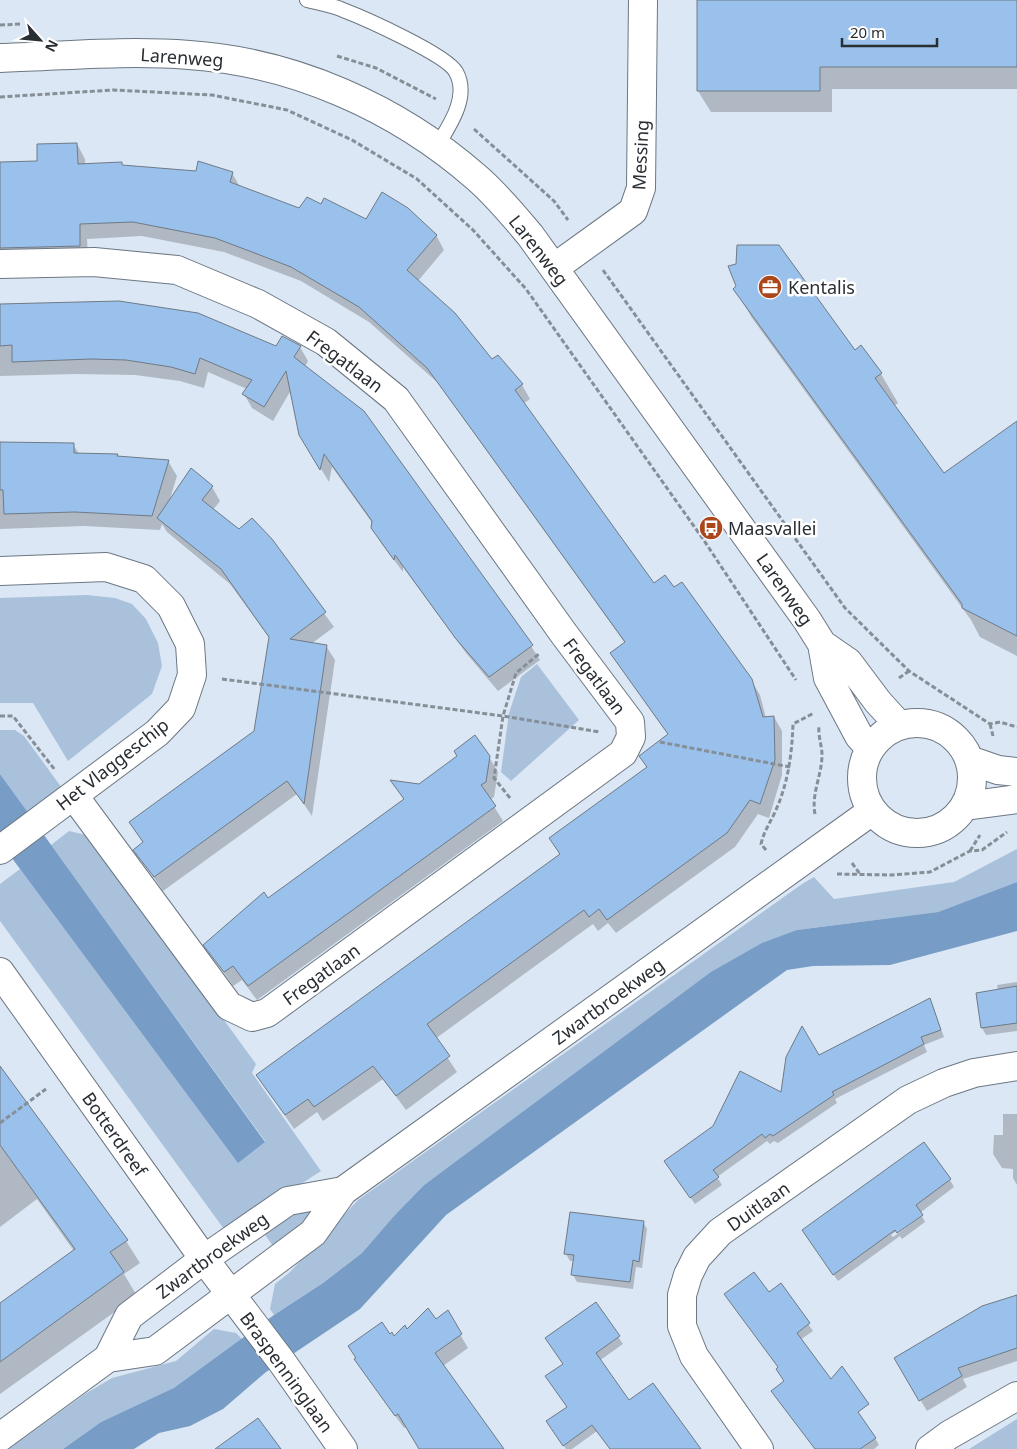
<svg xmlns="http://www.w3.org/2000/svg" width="1017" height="1449" font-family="'Noto Sans',sans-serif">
<rect width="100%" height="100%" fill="#dbe7f4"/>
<path fill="#aac1dc" d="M 87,595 L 115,598 L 132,604 L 146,619 L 158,643 L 162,666 L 152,694 L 68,761 L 33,703 L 0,703 L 0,598 Z
M 537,664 L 579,720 L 511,781 L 501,772 L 509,713 L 521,677 Z
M 0,730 L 15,730 L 24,736 L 67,795 L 33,821 L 0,774 Z
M 69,831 L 86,835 L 106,858 L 256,1064 L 252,1073 L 321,1171 L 276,1200 L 229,1236 L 0,921 L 0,884 L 20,869 L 238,1162 L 265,1141 L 51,845 Z
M 1017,849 L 1017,882 L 938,912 L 797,930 L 423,1186 L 393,1217 L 362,1253 L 323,1283 L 274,1315 L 270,1309 L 275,1284 L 290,1272 L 358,1200 L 802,884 L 814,877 L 834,899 L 954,882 Z
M 326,1196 L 306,1226 L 273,1246 L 263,1232 L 277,1221 Z
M 214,1329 L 236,1333 L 243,1340 L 174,1389 L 101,1422 L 63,1449 L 9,1449 L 85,1394 L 112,1378 L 176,1361 Z
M 1017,1419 L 1017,1449 L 969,1449 Z"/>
<path fill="#779cc5" d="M 0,774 L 265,1142 L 238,1163 L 0,842 Z
M 1017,882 L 1017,931 L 890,965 L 813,966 L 787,970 L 446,1215 L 360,1309 L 266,1372 L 223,1409 L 190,1426 L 159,1433 L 134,1449 L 63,1449 L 101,1422 L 174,1388 L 274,1315 L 323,1283 L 362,1253 L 393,1217 L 423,1186 L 711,972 L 762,943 L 797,930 L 938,912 Z"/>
<path fill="#0003" d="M 698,0 L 1017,0 L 1017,89 L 832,89 L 832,112 L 711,112 L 698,91 Z
M 77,144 L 85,159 L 85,165 L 121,163 L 123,167 L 232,173 L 240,187 L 299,210 L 322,206 L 366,220 L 436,235 L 444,250 L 418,281 L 492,361 L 522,385 L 530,399 L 523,404 L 654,584 L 751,680 L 760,695 L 766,718 L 774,717 L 782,731 L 782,775 L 769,818 L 758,814 L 735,847 L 616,933 L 608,923 L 598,931 L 593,924 L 435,1039 L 457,1072 L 406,1110 L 383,1079 L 323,1121 L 317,1112 L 294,1129 L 258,1076 L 560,855 L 550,838 L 647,768 L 641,756 L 669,736 L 611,653 L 625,643 L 437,382 L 369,322 L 301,281 L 224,252 L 142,236 L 87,239 L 88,260 L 0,252 L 0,163 L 39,162 Z
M 735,289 L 855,352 L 881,374 L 898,403 L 894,406 L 944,474 L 1017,422 L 1017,656 L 980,637 L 971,620 L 752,318 Z
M 0,306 L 276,347 L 300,347 L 308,361 L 305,367 L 531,646 L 540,660 L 498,691 L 466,653 L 403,567 L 403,572 L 381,543 L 373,528 L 373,524 L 332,467 L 329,482 L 300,434 L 291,390 L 273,421 L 252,408 L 244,394 L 247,389 L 208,372 L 204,388 L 180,381 L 135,375 L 76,374 L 0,376 Z
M 0,444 L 73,444 L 79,454 L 117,455 L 119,458 L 168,461 L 177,476 L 169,502 L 212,487 L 220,501 L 213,510 L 239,531 L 271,540 L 334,627 L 311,644 L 326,646 L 335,660 L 312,816 L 297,794 L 163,891 L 135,850 L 144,844 L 130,822 L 256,731 L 270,639 L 230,584 L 167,532 L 162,524 L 160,530 L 84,526 L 0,529 Z
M 489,757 L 498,772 L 494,797 L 490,800 L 503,821 L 257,1000 L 242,980 L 233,986 L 205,945 L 404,800 L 393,782 L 419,786 Z
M 1017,982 L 1017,1031 L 986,1035 L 982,1028 L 977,994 L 998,991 L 997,985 Z
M 930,1000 L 944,1037 L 924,1045 L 927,1052 L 835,1099 L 837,1103 L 778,1143 L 774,1141 L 770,1144 L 767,1141 L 717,1177 L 722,1185 L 695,1204 L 670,1169 L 782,1094 L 819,1057 Z
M 0,1071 L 126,1241 L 140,1263 L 124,1274 L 137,1296 L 0,1394 L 0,1304 L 74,1251 L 37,1199 L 0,1227 Z
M 1003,1114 L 1017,1114 L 1017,1185 L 1013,1178 L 1013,1169 L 1002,1168 L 993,1154 L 994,1135 L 1003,1135 Z
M 950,1180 L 954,1187 L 891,1235 L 893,1237 L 922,1216 L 925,1222 L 902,1239 L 900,1236 L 838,1281 L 807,1237 Z
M 643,1222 L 647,1229 L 642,1268 L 636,1267 L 633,1289 L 577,1282 L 573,1275 L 574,1261 L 570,1261 L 566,1254 Z
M 781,1285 L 813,1331 L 800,1340 L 779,1368 L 769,1293 Z
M 1017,1296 L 1017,1361 L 963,1379 L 967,1387 L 927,1411 L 896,1359 Z
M 595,1303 L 623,1344 L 599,1361 L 628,1402 L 699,1449 L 610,1449 L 597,1431 L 572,1449 L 566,1449 L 552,1428 L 568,1407 L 564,1365 L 546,1339 Z
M 447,1312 L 468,1348 L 443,1366 L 503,1449 L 420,1449 L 406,1427 L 404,1428 L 364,1372 L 390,1336 L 394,1338 L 435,1320 Z
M 875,1438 L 879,1445 L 874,1449 L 815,1449 Z"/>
<path fill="#9ac1ec" stroke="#6f7a86" d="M 697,0 L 1017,0 L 1017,67 L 820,67 L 820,91 L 697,91 Z
M 77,143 L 78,164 L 122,162 L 122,165 L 196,171 L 198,161 L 233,172 L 230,182 L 299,208 L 307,197 L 321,204 L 324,198 L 366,219 L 382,192 L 408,208 L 437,235 L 407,270 L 455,313 L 492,359 L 498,355 L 523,384 L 515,390 L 654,583 L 665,575 L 674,587 L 682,582 L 752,679 L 763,717 L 774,716 L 775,760 L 760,804 L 750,800 L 727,833 L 607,920 L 599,909 L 589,917 L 584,910 L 427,1024 L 450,1056 L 396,1096 L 373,1066 L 314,1107 L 308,1099 L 285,1115 L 256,1075 L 560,854 L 549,838 L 647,767 L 639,756 L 668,734 L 610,653 L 625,642 L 475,434 L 427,368 L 359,307 L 291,267 L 252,252 L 215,238 L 133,222 L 80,224 L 80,246 L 0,248 L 0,162 L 37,161 L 37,144 Z
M 737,245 L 779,245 L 855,350 L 861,345 L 882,373 L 875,378 L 944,473 L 1017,421 L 1017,636 L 962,608 L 962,604 L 733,289 L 736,286 L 728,266 L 736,264 Z
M 119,301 L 198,313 L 276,346 L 282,336 L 301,346 L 294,357 L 364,411 L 533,645 L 489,677 L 456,639 L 395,555 L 394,560 L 371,528 L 372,521 L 324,454 L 320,470 L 299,435 L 286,371 L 264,407 L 242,394 L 252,380 L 200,358 L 195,374 L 171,367 L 126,360 L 91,359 L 12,362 L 12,345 L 0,346 L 0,304 Z
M 0,442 L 74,443 L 74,453 L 118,454 L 117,456 L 169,460 L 152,516 L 75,512 L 4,514 L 3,490 L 0,490 Z
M 191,468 L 213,486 L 202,500 L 239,529 L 252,518 L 272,539 L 326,612 L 290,639 L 327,645 L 304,804 L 287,781 L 154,877 L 133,850 L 143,842 L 129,822 L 254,731 L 269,637 L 221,569 L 157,518 Z
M 475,735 L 490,756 L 486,782 L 481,785 L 496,806 L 248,986 L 233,966 L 224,972 L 203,945 L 264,892 L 268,898 L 404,799 L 390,780 L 419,784 L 457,756 L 454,751 Z
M 1017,986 L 1017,1023 L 981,1028 L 976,993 Z
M 930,998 L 941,1030 L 921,1037 L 924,1044 L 832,1092 L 834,1095 L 773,1136 L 770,1134 L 765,1138 L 762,1134 L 713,1170 L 719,1177 L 690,1198 L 664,1161 L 713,1126 L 740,1071 L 781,1092 L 786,1057 L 802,1026 L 819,1055 Z
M 0,1066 L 128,1240 L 110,1252 L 124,1272 L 0,1362 L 0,1303 L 75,1249 L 0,1145 Z
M 924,1142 L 951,1179 L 916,1205 L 923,1215 L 897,1233 L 895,1230 L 833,1275 L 802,1230 Z
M 570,1212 L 644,1221 L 639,1262 L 633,1260 L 630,1282 L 571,1275 L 574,1255 L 564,1254 Z
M 754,1272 L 769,1292 L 781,1283 L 810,1323 L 797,1333 L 831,1379 L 842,1366 L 869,1404 L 858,1412 L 876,1438 L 860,1449 L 815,1449 L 771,1391 L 784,1381 L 776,1369 L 778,1367 L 724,1294 Z
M 1017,1295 L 1017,1348 L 958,1368 L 962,1376 L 919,1401 L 894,1358 L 982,1306 Z
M 596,1302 L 620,1336 L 596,1353 L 629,1400 L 653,1383 L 701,1449 L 610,1449 L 592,1425 L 563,1446 L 546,1421 L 567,1407 L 545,1376 L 563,1364 L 545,1338 Z
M 428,1308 L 436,1319 L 448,1310 L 462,1334 L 435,1353 L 504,1449 L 419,1449 L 398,1414 L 395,1416 L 354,1359 L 356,1358 L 348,1346 L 382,1322 L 390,1334 L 392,1332 L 394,1336 L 405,1325 L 407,1329 Z
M 258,1418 L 281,1449 L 215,1449 Z"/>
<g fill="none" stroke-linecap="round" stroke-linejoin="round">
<g stroke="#6c7783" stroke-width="16">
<path id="service" d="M 307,0 C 319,3 332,5 343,10 C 364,18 447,55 456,72 C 470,97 449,126 437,146"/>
</g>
<g stroke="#6c7783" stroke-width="30">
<path id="minor" d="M 0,264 L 94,262 L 177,270 L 258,304 L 326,342 L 396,399 L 564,634 L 630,722 L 631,737 L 623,753 L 267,1013 L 252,1017 L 229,1006 L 74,796
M 554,268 L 633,211 L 641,188 L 643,0
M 0,571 L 106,567 L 144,579 L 171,606 L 190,644 L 192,675 L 181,708 L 157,733 L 0,850
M 0,972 L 204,1259 L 282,1362 L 343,1449
M 108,1358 L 129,1316 L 204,1259 L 288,1201 L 343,1191
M 0,1437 L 108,1358 L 155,1351 L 313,1233 L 343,1191 L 872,811
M 759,1449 L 694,1356 L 682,1326 L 682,1295 L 688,1275 L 697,1257 L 720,1232 L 908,1100 L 944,1083 L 974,1073 L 1017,1066
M 930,1449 L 949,1435 L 1017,1396"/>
</g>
<g stroke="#6c7783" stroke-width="30">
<path id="tertiary" d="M 0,58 C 62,56 126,50 189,55 C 294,62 397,108 476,177 C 496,194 513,215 530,235 L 807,620 L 822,644 L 828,678 L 859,736 L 870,748
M 822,644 L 848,662 L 878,702 L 899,725
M862 778a55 55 0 1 1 110 0a55 55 0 1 1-110 0Z
M 969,760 L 998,770 L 1017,772
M 965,806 L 1017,799"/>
</g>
<path stroke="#868e97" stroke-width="3" stroke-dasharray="5 2.5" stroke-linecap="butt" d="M 0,25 L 22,24
M 337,56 L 376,68 L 436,99
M 0,97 L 113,90 L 212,95 L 287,110 L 352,140 L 417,179 L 473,230 L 526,289 L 703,539 L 796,680
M 474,129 L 554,201 L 568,220
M 603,270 L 845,608 L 909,671 L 990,724 L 1000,722 L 1017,727
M 899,678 L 909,671
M 222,679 L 503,716 L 600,732
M 0,716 L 13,716 L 55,770
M 990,724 L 993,736
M 660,742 L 790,767
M 510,798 L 494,778 L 503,716 L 516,673 L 540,653
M 815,814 C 811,794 822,775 822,755 C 822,746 818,736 819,727
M 766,850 L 761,844 C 764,831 770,823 775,812 C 788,784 792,754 793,724 L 814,713
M 970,851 L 980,835
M 852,863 L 860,874
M 837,874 L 892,875 L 930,872 L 970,851 L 982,850 L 1007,832
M 0,1123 L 46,1089"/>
<use href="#service" stroke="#fff" stroke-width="14"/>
<use href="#minor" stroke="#fff" stroke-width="28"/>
<use href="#tertiary" stroke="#fff" stroke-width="28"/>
</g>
<defs>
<g id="office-disc" transform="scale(1.25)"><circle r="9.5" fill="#ac461b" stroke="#fff"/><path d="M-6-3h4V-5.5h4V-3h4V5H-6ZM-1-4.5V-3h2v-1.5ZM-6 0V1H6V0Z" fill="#fff"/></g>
<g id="bus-disc" transform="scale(1.25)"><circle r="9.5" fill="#ac461b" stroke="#fff"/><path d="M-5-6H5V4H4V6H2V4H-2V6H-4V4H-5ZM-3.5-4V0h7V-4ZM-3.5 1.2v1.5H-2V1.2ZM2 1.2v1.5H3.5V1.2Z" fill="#fff"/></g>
</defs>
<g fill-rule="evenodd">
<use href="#office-disc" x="770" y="287"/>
<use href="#bus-disc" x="711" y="528"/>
</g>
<g text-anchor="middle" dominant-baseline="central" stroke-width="5" stroke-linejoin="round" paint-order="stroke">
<g font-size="18" fill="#292e33" stroke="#fff">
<text transform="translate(182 57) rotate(4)">Larenweg</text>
<text transform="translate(640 155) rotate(-87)">Messing</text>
<text transform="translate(539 250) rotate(52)">Larenweg</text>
<text transform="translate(345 361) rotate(37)">Fregatlaan</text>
<text transform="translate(785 589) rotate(55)">Larenweg</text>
<text transform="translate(595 676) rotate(53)">Fregatlaan</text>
<text transform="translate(112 764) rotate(-38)">Het Vlaggeschip</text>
<text transform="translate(321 974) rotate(-36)">Fregatlaan</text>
<text transform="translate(608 1001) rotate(-36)">Zwartbroekweg</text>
<text transform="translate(115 1134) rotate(55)">Botterdreef</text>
<text transform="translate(758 1206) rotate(-35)">Duitlaan</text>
<text transform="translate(212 1255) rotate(-36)">Zwartbroekweg</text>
<text transform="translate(287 1372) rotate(54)">Braspenninglaan</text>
</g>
<g font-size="18" fill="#292e33" stroke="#fff" text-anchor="start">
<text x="788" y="287">Kentalis</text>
<text x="728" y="528">Maasvallei</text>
</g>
</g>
<g transform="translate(40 40) rotate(117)" stroke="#ffffff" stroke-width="4" paint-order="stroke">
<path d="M0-4L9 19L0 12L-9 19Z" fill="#292e33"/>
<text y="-8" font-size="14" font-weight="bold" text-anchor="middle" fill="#292e33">N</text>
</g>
<path d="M842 38v8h95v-8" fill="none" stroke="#292e33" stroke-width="2.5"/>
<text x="850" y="38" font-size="15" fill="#292e33" stroke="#ffffff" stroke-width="4" paint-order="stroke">20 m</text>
</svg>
